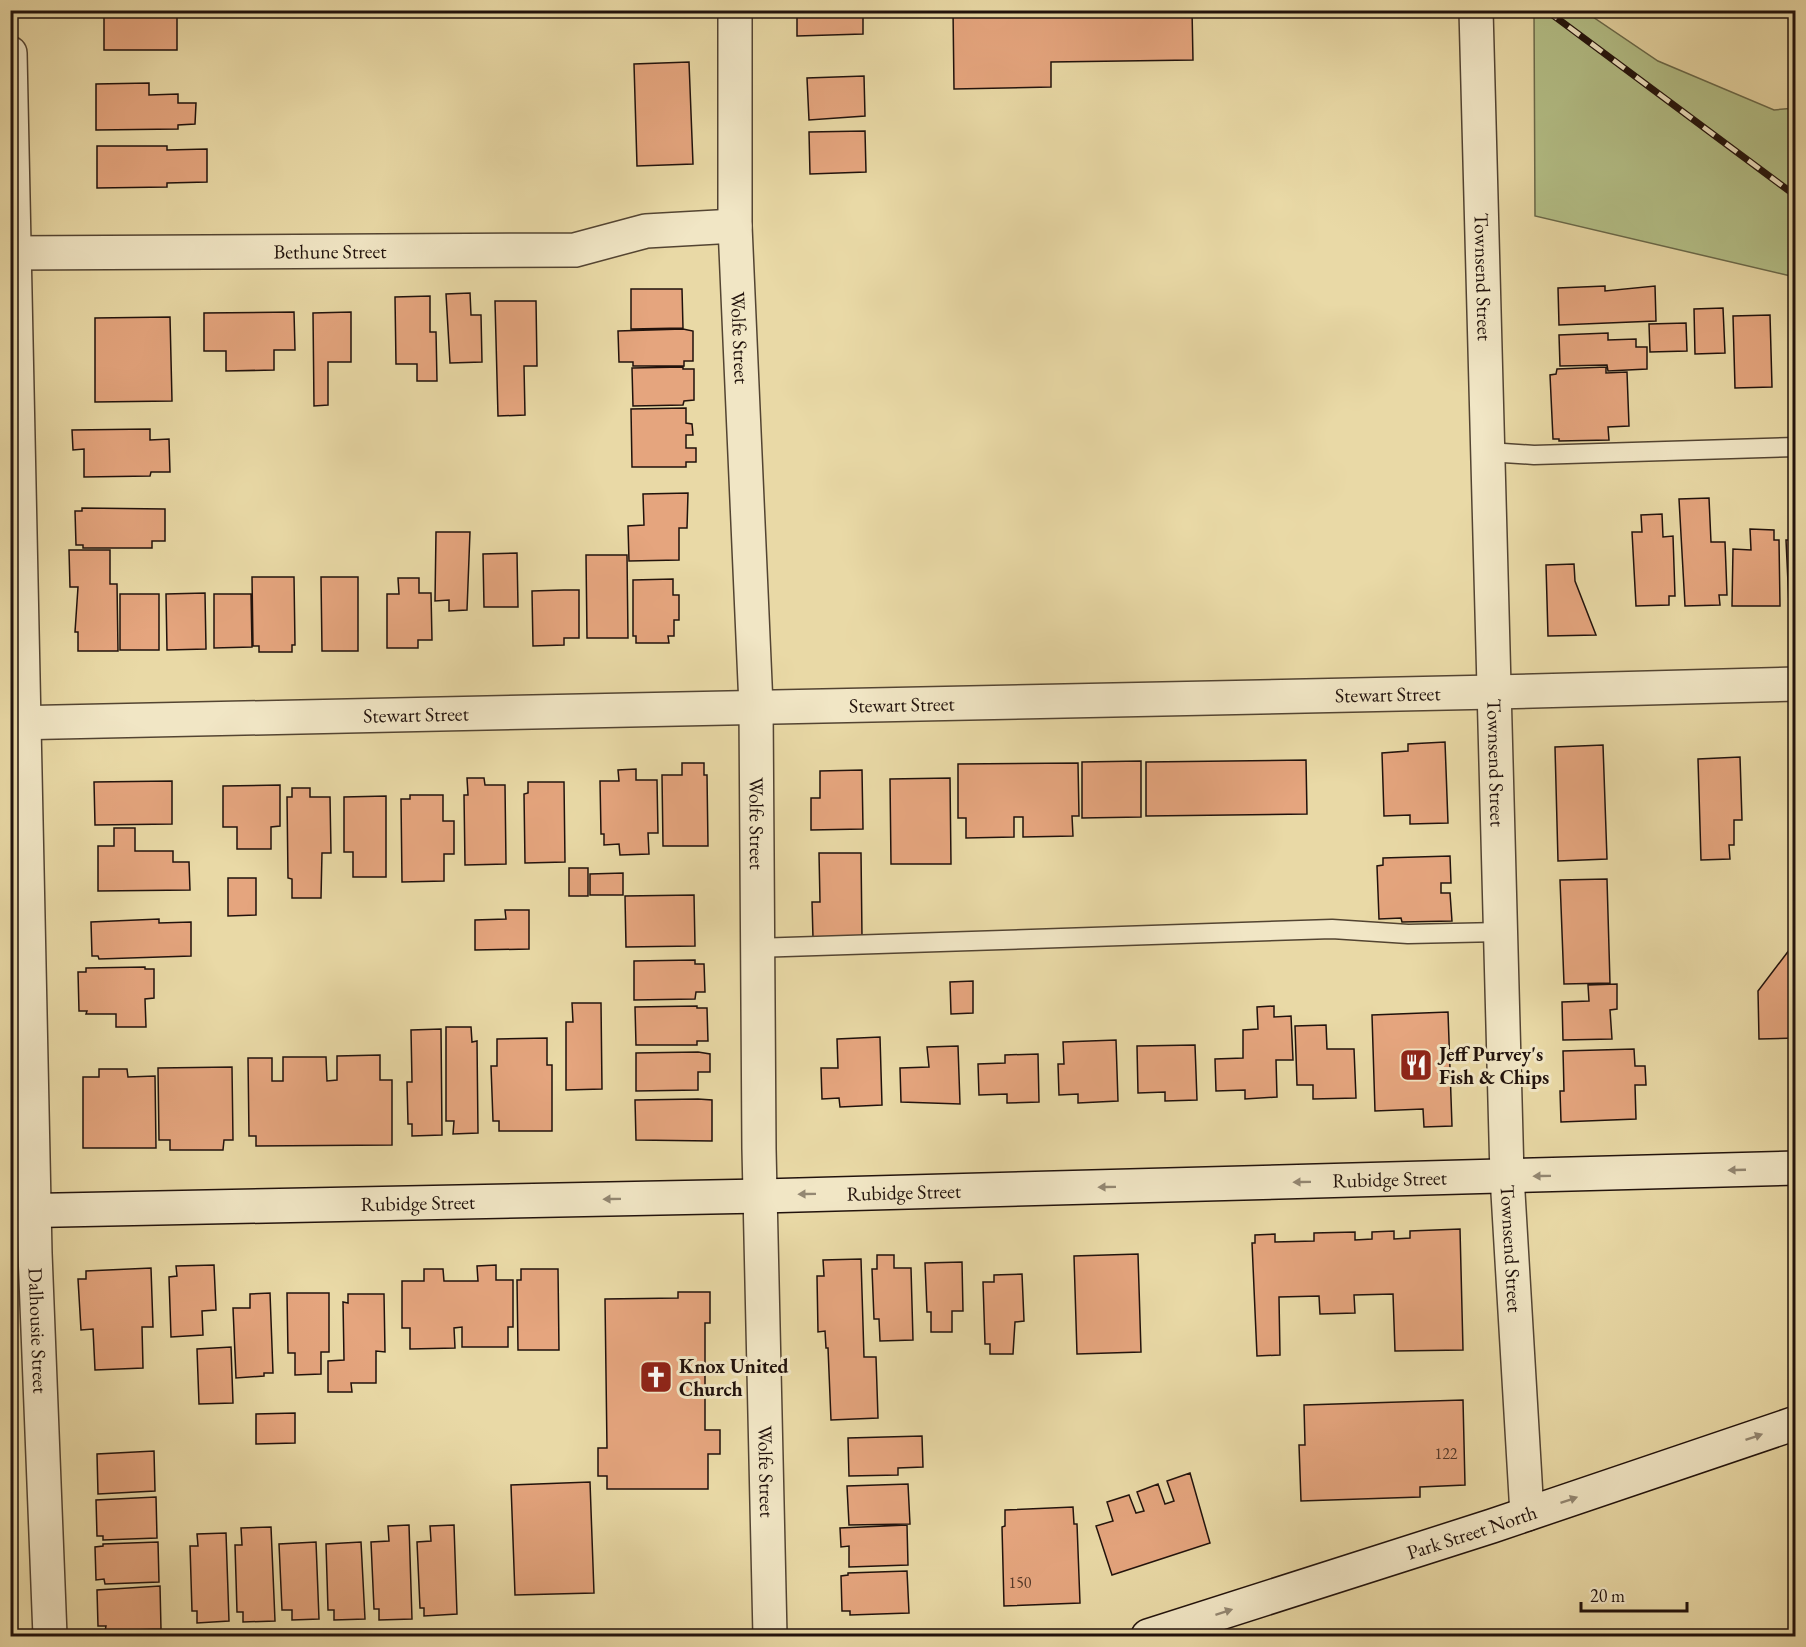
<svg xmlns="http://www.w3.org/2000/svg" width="1806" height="1647" font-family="'EB Garamond',serif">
<rect width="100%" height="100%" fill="#e9d9a6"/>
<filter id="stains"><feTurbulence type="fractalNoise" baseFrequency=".00333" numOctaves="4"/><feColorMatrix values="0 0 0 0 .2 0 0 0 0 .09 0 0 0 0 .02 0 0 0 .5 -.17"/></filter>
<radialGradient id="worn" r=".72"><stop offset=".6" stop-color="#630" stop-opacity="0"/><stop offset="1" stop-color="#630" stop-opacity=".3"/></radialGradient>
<path fill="#b4c088" stroke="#6a694a" stroke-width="1.5" d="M 1534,11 L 1584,11 L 1658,61 L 1774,110 L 1795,108 L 1795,277 L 1535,216 Z"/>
<path fill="#e5a57e" stroke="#21120c" stroke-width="1.5" d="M 104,10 L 177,10 L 177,50 L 104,50 Z
M 797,10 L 863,10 L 863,34 L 797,36 Z
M 953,10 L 1192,10 L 1193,60 L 1051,62 L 1051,87 L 954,89 Z
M 689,62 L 693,164 L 637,166 L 634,64 Z
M 864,76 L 865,116 L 809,120 L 807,78 Z
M 149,83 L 149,95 L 178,94 L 178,103 L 196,103 L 195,124 L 178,125 L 178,129 L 96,130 L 96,84 Z
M 865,131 L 866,172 L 810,174 L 809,132 Z
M 97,146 L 167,146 L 167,150 L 207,149 L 207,182 L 167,183 L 167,187 L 97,188 Z
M 1605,286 L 1605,291 L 1655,286 L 1656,321 L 1559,325 L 1558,288 Z
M 631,289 L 682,289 L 683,328 L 631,329 Z
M 470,293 L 471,315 L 481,315 L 482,362 L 450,363 L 446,294 Z
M 430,296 L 430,332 L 436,332 L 437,381 L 417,381 L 417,364 L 396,364 L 395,297 Z
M 495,301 L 536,301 L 537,366 L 524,366 L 525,415 L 498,416 Z
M 1723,308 L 1725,353 L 1695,354 L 1694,309 Z
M 294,312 L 295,350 L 274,350 L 274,370 L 226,371 L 226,351 L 204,351 L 204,313 Z
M 351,312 L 351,362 L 328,362 L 328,405 L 314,406 L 313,313 Z
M 1770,315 L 1772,387 L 1735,388 L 1733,316 Z
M 170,317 L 172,401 L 95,402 L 95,318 Z
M 1686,323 L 1687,351 L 1650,352 L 1649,324 Z
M 683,329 L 693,331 L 693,361 L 684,361 L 684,366 L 633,366 L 633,362 L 619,362 L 618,331 Z
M 1608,333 L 1608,340 L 1636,339 L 1636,347 L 1647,347 L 1647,369 L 1608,371 L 1607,365 L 1560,366 L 1559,335 Z
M 683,367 L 683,369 L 694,369 L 694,400 L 684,401 L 683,405 L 633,406 L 632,368 Z
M 1606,367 L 1606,373 L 1627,372 L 1629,426 L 1608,427 L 1609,440 L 1559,441 L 1559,439 L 1553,439 L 1550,375 L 1556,374 L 1557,369 Z
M 686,408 L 686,423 L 692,424 L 693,435 L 686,435 L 686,448 L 696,448 L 696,462 L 686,462 L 686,467 L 632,467 L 631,409 Z
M 150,429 L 150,440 L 169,439 L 170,472 L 151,472 L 150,476 L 84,477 L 84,449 L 73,450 L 72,430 Z
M 1790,473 L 1796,473 L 1796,535 L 1792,535 Z
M 688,493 L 687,528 L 679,528 L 679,560 L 629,561 L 628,526 L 644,525 L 643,494 Z
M 1709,498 L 1711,542 L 1725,542 L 1727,595 L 1719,595 L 1720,605 L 1685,606 L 1679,499 Z
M 82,508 L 165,509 L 165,541 L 152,541 L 152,548 L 83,548 L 83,545 L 76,545 L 75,511 L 82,511 Z
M 1662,514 L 1663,537 L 1673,536 L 1675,596 L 1669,596 L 1669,605 L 1636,606 L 1632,532 L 1642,532 L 1641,515 Z
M 1750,529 L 1774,530 L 1774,540 L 1779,540 L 1780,606 L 1732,606 L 1733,549 L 1751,550 Z
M 436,532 L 470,532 L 467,610 L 449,611 L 449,600 L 435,601 Z
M 1786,540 L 1796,540 L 1796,603 L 1789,604 Z
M 69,550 L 110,550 L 110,584 L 117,584 L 118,651 L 78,651 L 78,632 L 75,632 L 78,587 L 70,587 Z
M 517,553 L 518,607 L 484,607 L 483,554 Z
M 586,555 L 627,555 L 628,638 L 587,638 Z
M 1574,564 L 1575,581 L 1596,635 L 1548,636 L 1546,565 Z
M 252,577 L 294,577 L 295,645 L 292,645 L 292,652 L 259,652 L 259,646 L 253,646 Z
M 321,577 L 358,577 L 358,651 L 322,651 Z
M 398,578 L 419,578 L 419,593 L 431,593 L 432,640 L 418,640 L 418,648 L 387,648 L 387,594 L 399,594 Z
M 673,579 L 673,595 L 679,595 L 679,620 L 674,620 L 674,636 L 668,636 L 669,643 L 636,643 L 636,636 L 633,636 L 633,580 Z
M 564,590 L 579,590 L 579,638 L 564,638 L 564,645 L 533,646 L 532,591 Z
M 205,593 L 206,649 L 167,650 L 166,594 Z
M 120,594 L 159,594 L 159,650 L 120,650 Z
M 214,594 L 251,594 L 252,647 L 214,648 Z
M 1445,742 L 1448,823 L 1410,824 L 1410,815 L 1384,816 L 1382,753 L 1408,751 L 1408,744 Z
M 1603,745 L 1607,859 L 1558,861 L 1555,747 Z
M 1740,757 L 1742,820 L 1734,820 L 1734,845 L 1729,845 L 1730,859 L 1701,860 L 1698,759 Z
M 1306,760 L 1307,814 L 1146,816 L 1146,762 Z
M 1141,761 L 1141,817 L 1082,818 L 1082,762 Z
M 682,763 L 704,763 L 704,775 L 707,775 L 708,846 L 663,846 L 662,775 L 682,775 Z
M 1078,763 L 1079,816 L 1072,816 L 1073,836 L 1023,837 L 1023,817 L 1014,817 L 1014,837 L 966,838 L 966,818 L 958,818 L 958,764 Z
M 636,769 L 636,780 L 657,780 L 658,833 L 648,833 L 649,854 L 620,855 L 619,844 L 604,845 L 604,834 L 601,834 L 600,781 L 619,781 L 618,770 Z
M 862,770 L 863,829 L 811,830 L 811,798 L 820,798 L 820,771 Z
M 467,778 L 484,778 L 485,785 L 505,785 L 506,864 L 465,865 L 464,795 L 468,795 Z
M 950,778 L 951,864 L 891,864 L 890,779 Z
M 172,781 L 172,824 L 95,825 L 94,782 Z
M 528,782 L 564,782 L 565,862 L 525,863 L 524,794 L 528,793 Z
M 280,785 L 280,826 L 271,827 L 271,849 L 237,849 L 237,827 L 223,827 L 223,786 Z
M 292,788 L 310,788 L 310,797 L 330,797 L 331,853 L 322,853 L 321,898 L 292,898 L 292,879 L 288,878 L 287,797 L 292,797 Z
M 410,795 L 443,795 L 443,821 L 454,821 L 454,854 L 444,854 L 444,881 L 402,882 L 401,799 L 410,799 Z
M 386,796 L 386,877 L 353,877 L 353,852 L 344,852 L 344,797 Z
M 114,828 L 135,828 L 135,851 L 173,851 L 173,862 L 189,862 L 190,890 L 98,891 L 98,846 L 114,846 Z
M 819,853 L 861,853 L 862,937 L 813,938 L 812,902 L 820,902 Z
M 1450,856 L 1451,883 L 1441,883 L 1441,893 L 1450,893 L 1452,921 L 1402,922 L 1401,918 L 1379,919 L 1377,866 L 1383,865 L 1383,858 Z
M 569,868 L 588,868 L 588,896 L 569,896 Z
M 623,873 L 623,895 L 590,895 L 590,874 Z
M 228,878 L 256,878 L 256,915 L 228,916 Z
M 1607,879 L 1610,983 L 1564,984 L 1560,880 Z
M 694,895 L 695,946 L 626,947 L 625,896 Z
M 505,910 L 529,910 L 529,949 L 475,950 L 475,920 L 506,919 Z
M 159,919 L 159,923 L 191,922 L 191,956 L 99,959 L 98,956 L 92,956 L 91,922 Z
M 1796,941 L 1796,1038 L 1759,1039 L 1758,991 Z
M 695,960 L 695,964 L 704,964 L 705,992 L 696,992 L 695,999 L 634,1000 L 634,961 Z
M 145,967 L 145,969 L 154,969 L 154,998 L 145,999 L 146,1027 L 116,1027 L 116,1014 L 86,1014 L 87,1011 L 79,1011 L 78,972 L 86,972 L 86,968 Z
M 973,981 L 973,1013 L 951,1014 L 950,982 Z
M 1617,984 L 1617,1009 L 1610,1010 L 1612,1039 L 1563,1040 L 1562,1002 L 1589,1001 L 1588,985 Z
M 572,1003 L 601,1003 L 602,1089 L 566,1090 L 566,1022 L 573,1022 Z
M 697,1006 L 697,1008 L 707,1008 L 708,1041 L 697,1041 L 697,1045 L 636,1045 L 635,1007 Z
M 1274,1006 L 1274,1017 L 1291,1016 L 1293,1060 L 1276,1060 L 1277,1097 L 1245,1099 L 1245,1090 L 1216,1091 L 1215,1059 L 1243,1058 L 1243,1030 L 1258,1029 L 1257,1007 Z
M 1448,1012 L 1452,1126 L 1424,1127 L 1423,1109 L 1375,1111 L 1372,1015 Z
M 1326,1025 L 1327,1049 L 1354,1049 L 1356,1098 L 1313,1099 L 1313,1085 L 1297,1085 L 1295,1026 Z
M 446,1027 L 471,1027 L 472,1042 L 477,1041 L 478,1133 L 453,1134 L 454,1121 L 446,1121 Z
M 441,1029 L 442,1135 L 412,1136 L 412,1124 L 408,1124 L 407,1082 L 412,1082 L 411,1030 Z
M 880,1037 L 882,1105 L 840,1107 L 839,1098 L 822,1099 L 821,1068 L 838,1068 L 837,1039 Z
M 547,1038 L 547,1065 L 552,1065 L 552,1131 L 499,1131 L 499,1121 L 493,1121 L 491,1066 L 497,1066 L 497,1039 Z
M 1116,1040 L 1118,1101 L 1078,1103 L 1078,1094 L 1059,1095 L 1058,1064 L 1064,1064 L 1063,1042 Z
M 1195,1045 L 1197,1100 L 1165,1101 L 1165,1092 L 1138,1093 L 1137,1046 Z
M 958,1046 L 960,1104 L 901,1102 L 900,1068 L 929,1067 L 927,1047 Z
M 1634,1049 L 1635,1066 L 1645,1066 L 1646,1085 L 1635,1085 L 1636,1119 L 1561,1122 L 1560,1091 L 1564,1091 L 1563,1051 Z
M 698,1052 L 710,1054 L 710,1072 L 698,1072 L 698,1090 L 636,1091 L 636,1053 Z
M 1038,1054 L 1039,1102 L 1007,1103 L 1007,1094 L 979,1095 L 978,1064 L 1005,1063 L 1005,1055 Z
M 380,1055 L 380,1080 L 392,1080 L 392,1145 L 256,1146 L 256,1136 L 249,1136 L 248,1058 L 272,1058 L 272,1081 L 283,1081 L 283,1057 L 326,1057 L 327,1081 L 337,1080 L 337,1056 Z
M 232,1067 L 233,1140 L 224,1140 L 223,1150 L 170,1150 L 170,1140 L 159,1140 L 158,1068 Z
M 99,1069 L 127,1069 L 128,1077 L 155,1076 L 156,1148 L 83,1148 L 83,1077 L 99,1077 Z
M 698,1099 L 712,1100 L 712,1141 L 636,1140 L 635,1100 Z
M 1460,1229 L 1463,1350 L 1395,1351 L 1393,1294 L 1354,1295 L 1355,1313 L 1320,1314 L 1319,1296 L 1279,1297 L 1280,1355 L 1257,1356 L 1252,1243 L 1255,1243 L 1255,1235 L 1275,1234 L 1275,1242 L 1314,1241 L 1314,1233 L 1355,1232 L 1355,1240 L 1372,1239 L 1372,1232 L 1394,1231 L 1394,1239 L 1410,1238 L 1410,1231 Z
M 1138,1254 L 1141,1352 L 1077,1354 L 1074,1256 Z
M 877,1255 L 894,1255 L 894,1268 L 911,1268 L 913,1340 L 880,1341 L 879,1319 L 874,1319 L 872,1269 L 877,1269 Z
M 861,1259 L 864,1357 L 876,1357 L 878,1418 L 831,1420 L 828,1348 L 826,1348 L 825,1331 L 818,1332 L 817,1276 L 824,1276 L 823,1260 Z
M 962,1262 L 963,1311 L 952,1311 L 952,1332 L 931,1332 L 931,1312 L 927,1312 L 925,1263 Z
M 214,1265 L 216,1310 L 202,1311 L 203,1335 L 171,1337 L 169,1277 L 177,1276 L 176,1266 Z
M 496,1265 L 496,1280 L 513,1280 L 513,1327 L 508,1327 L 508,1347 L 462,1347 L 462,1327 L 454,1328 L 455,1348 L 410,1349 L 410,1328 L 402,1328 L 402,1281 L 424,1281 L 424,1269 L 443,1269 L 444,1281 L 478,1281 L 477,1266 Z
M 151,1268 L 153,1327 L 142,1327 L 143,1368 L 95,1370 L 93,1329 L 81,1330 L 78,1279 L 86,1279 L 86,1271 Z
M 521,1269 L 558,1269 L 559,1350 L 518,1350 L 517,1280 L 521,1280 Z
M 1022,1274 L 1024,1321 L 1015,1322 L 1013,1354 L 990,1354 L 990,1344 L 985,1344 L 983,1282 L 994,1282 L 994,1275 Z
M 678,1292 L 710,1292 L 710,1323 L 705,1323 L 705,1430 L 720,1430 L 720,1454 L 708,1454 L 708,1489 L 607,1489 L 607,1476 L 598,1476 L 598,1448 L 607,1448 L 605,1299 L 678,1298 Z
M 270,1293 L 273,1373 L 264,1373 L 264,1376 L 236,1378 L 233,1308 L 250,1308 L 250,1294 Z
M 287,1293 L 329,1293 L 329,1352 L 321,1352 L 321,1374 L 295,1375 L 295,1353 L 288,1353 Z
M 348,1294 L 384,1294 L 385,1352 L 376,1351 L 376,1383 L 351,1383 L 352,1392 L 328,1392 L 328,1361 L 344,1360 L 343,1302 L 348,1303 Z
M 231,1347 L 233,1403 L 199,1404 L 197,1349 Z
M 1463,1400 L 1465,1485 L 1420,1487 L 1420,1497 L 1301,1501 L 1299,1445 L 1305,1445 L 1304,1405 Z
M 295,1413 L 295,1443 L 256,1444 L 256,1414 Z
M 922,1436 L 923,1467 L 898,1468 L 898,1475 L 849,1476 L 848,1438 Z
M 154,1451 L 155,1491 L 98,1494 L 97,1454 Z
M 1190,1473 L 1210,1543 L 1112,1575 L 1096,1526 L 1113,1521 L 1107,1502 L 1129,1495 L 1136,1513 L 1144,1511 L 1137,1492 L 1158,1484 L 1165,1504 L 1174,1501 L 1167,1481 Z
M 590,1482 L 594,1593 L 515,1595 L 511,1485 Z
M 908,1484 L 910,1524 L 849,1525 L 847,1486 Z
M 156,1497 L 157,1538 L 103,1540 L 103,1536 L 97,1536 L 96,1500 Z
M 1073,1507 L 1074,1524 L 1077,1524 L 1080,1603 L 1004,1606 L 1002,1527 L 1005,1526 L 1005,1510 Z
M 409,1525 L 412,1619 L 379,1620 L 379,1609 L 374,1609 L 371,1542 L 389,1541 L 388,1526 Z
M 454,1525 L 457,1614 L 424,1616 L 424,1608 L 420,1608 L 417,1542 L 431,1541 L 430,1526 Z
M 907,1525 L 908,1565 L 849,1567 L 849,1546 L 841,1547 L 840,1528 Z
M 271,1527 L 275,1621 L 243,1622 L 243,1612 L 237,1612 L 235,1545 L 242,1545 L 241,1528 Z
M 226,1533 L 229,1621 L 197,1623 L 197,1611 L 192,1611 L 190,1546 L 198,1546 L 197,1534 Z
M 158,1542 L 159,1582 L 105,1584 L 104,1579 L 96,1580 L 95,1547 L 103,1546 L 103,1544 Z
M 316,1542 L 319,1619 L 292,1620 L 292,1610 L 282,1610 L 279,1544 Z
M 361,1542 L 365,1619 L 334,1620 L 334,1610 L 328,1610 L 326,1544 Z
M 907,1571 L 909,1613 L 850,1615 L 850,1611 L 842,1611 L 841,1576 L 848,1575 L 848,1573 Z
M 160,1586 L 161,1629 L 105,1631 L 106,1626 L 98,1626 L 97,1590 Z"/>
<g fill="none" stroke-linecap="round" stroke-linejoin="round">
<g stroke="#534432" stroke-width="21">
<path id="lane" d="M 1488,452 L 1534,455 L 1796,447
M 758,948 L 1332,929 L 1408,934 L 1500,932"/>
</g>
<g stroke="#534432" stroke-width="36">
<g id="street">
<path id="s1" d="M 735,10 L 735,226 L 756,706 L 759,1149 L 770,1636"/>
<path id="s2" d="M 1476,10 L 1507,1176 L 1527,1514"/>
<path id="s3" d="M 10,53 L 35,1253 L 50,1636"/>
<path id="s4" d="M 10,253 L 575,250 L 646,231 L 735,226"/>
<path id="s5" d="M 10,723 L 1494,692 L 1796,684"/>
</g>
</g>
<g stroke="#21120c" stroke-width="36">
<g id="secondary">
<path id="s6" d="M 10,1211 L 761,1196 L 1796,1168"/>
<path id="s7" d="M 1148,1636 L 1492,1526 L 1796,1423"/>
</g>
</g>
<use href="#lane" stroke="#f1e6c5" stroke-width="18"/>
<use href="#street" stroke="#f1e6c5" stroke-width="33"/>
<use href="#secondary" stroke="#f1e6c5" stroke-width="33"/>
<g stroke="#21120c" stroke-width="7">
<path id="rail" d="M 1546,10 L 1796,196"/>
</g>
<use href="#rail" stroke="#f1e6c5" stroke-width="4.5" stroke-dasharray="14" stroke-linecap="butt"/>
</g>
<defs><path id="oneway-solid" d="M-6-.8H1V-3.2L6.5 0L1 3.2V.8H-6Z" transform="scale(1.5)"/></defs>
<g fill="#938772">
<use href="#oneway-solid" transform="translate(1737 1170) rotate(178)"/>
<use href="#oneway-solid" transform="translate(1542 1176) rotate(179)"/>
<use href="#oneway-solid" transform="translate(1302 1182) rotate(179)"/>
<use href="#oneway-solid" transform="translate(1107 1187) rotate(179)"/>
<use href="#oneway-solid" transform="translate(807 1194) rotate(179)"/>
<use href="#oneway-solid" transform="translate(612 1199) rotate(179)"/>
<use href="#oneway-solid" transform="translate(1754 1437) rotate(-19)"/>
<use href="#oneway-solid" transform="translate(1569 1500) rotate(-19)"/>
<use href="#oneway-solid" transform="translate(1224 1612) rotate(-18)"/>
</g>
<defs>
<g id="restaurant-square" transform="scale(1.725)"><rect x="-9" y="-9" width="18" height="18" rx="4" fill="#8f2418" stroke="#f1e6c5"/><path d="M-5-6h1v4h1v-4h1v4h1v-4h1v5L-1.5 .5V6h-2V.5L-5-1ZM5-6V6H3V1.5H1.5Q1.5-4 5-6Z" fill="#fff"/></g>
<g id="church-square" transform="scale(1.725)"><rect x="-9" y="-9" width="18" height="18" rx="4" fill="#8f2418" stroke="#f1e6c5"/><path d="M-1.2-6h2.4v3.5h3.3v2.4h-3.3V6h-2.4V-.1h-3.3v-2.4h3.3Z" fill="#fff"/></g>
</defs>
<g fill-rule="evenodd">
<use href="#restaurant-square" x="1416" y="1065"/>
<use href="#church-square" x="656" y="1377"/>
</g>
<g text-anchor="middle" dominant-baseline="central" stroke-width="6" stroke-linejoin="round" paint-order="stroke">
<g font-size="16" fill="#523728">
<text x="1446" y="1453">122</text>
<text x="1020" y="1582">150</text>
</g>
<g font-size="20" fill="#21120c" stroke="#f1e6c5">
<text stroke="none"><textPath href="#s4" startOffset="320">Bethune Street</textPath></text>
<text stroke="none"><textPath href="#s2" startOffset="267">Townsend Street</textPath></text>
<text stroke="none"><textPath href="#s1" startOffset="328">Wolfe Street</textPath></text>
<text stroke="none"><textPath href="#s5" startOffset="1378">Stewart Street</textPath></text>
<text stroke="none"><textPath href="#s5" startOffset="892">Stewart Street</textPath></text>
<text stroke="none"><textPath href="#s5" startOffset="406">Stewart Street</textPath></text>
<text stroke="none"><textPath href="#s2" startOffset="753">Townsend Street</textPath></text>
<text stroke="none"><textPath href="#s1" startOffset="814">Wolfe Street</textPath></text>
<text stroke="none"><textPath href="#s6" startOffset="1380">Rubidge Street</textPath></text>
<text stroke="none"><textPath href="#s6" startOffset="894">Rubidge Street</textPath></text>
<text stroke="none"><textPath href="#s6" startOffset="408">Rubidge Street</textPath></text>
<text stroke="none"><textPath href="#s2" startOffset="1239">Townsend Street</textPath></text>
<text stroke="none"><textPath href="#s3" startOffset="1278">Dalhousie Street</textPath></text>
<text stroke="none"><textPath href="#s1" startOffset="1462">Wolfe Street</textPath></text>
<text stroke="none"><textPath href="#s7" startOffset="340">Park Street North</textPath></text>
</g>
<g font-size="20" font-weight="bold" fill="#21120c" stroke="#f1e6c5" text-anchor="start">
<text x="1439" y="1054">Jeff Purvey's<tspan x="1439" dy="23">Fish &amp; Chips</tspan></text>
<text x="679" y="1366">Knox United<tspan x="679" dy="23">Church</tspan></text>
</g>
</g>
<rect width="1806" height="1647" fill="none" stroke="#e9d9a6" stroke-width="36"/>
<rect x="12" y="12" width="1782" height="1623" fill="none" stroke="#21120c" stroke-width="3"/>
<rect x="18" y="18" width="1770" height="1611" fill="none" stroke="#21120c" stroke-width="1.5"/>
<path d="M1581 1602v9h106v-9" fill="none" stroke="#21120c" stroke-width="3"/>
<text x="1590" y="1602" font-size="18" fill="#21120c" stroke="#f1e6c5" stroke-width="4.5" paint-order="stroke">20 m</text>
<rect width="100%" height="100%" filter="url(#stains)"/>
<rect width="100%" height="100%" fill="url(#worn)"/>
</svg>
